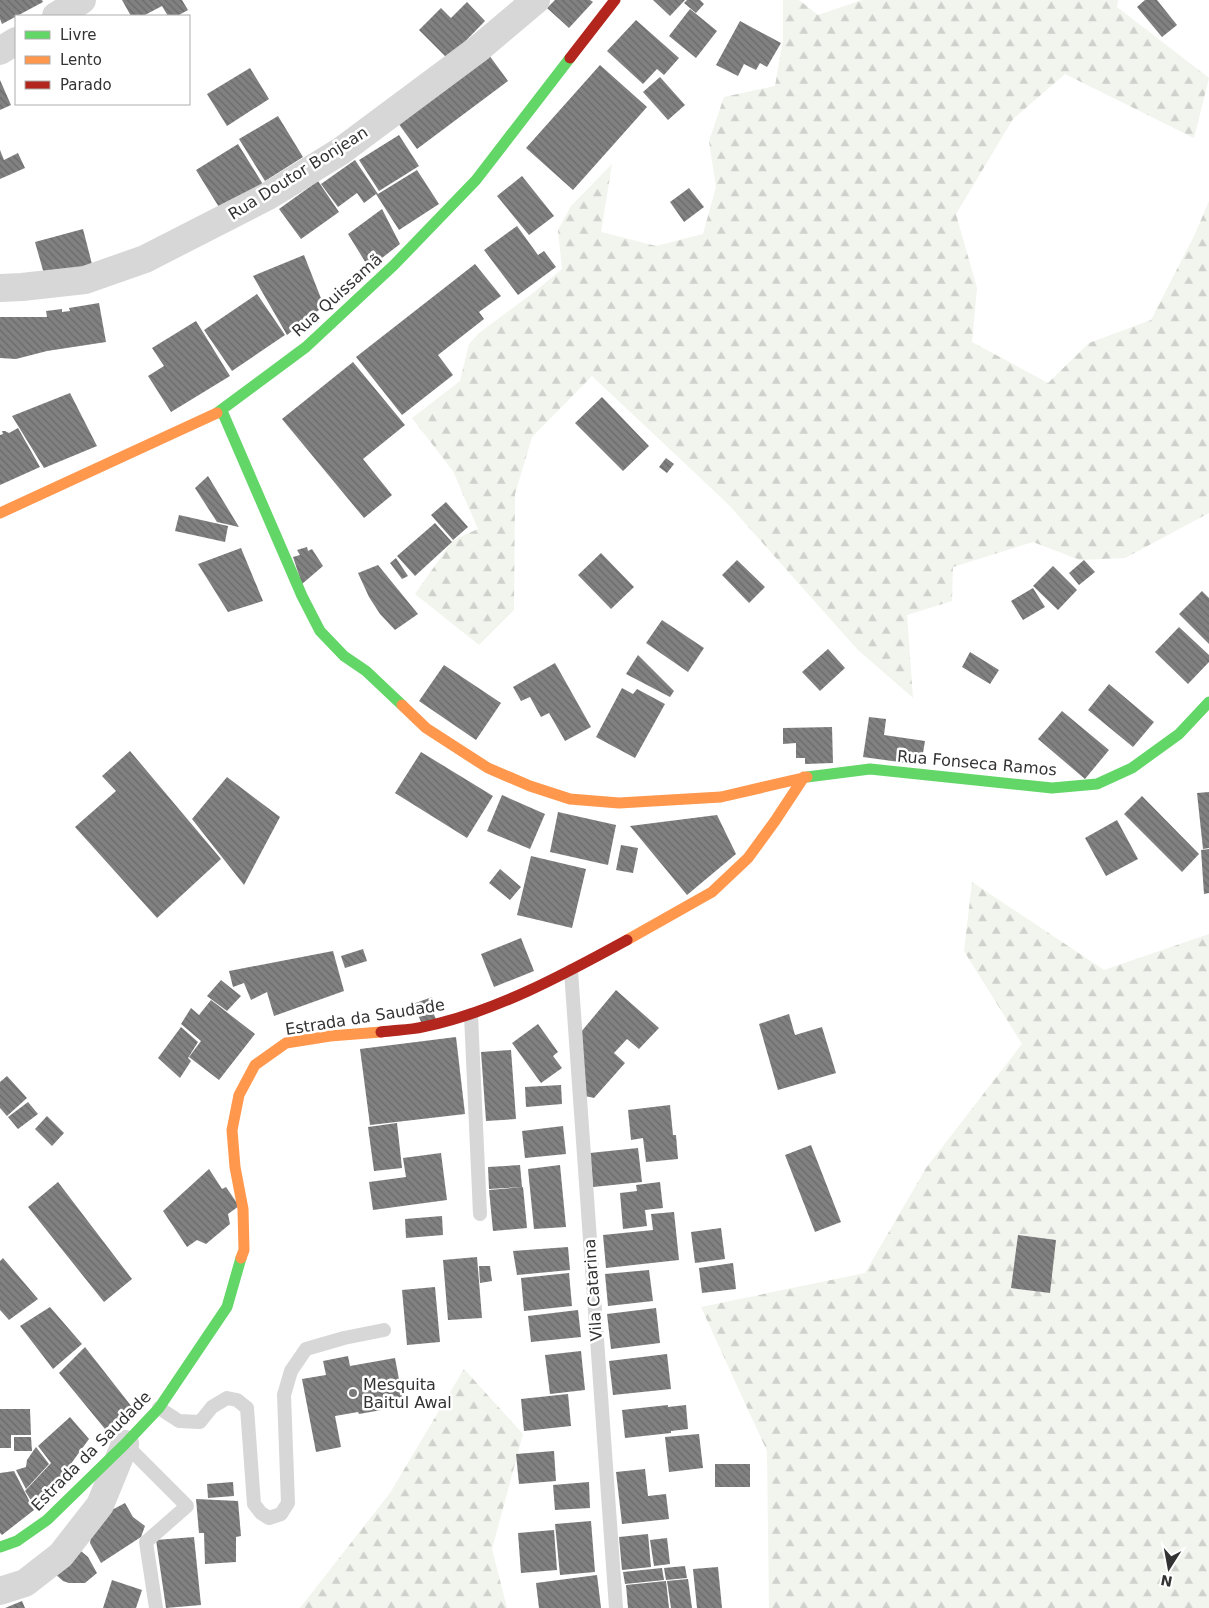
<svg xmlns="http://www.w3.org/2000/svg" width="1209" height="1608" font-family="'DejaVu Sans',sans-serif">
<defs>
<pattern id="forest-firs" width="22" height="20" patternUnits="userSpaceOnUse" patternTransform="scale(1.25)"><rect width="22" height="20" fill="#f1f5ed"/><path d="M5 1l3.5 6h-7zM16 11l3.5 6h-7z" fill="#cfd2cc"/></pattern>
<pattern id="building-back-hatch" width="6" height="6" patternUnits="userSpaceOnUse" patternTransform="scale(1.25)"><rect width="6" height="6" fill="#818181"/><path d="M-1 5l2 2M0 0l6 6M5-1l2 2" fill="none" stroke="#6a6a6a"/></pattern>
</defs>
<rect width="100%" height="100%" fill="#fff"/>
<path fill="url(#forest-firs)" d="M 783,0 L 799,0 L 818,15 L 862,0 L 1118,0 L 1117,7 L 1209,78 L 1194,138 L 1065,74 L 1013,119 L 956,214 L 977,288 L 972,342 L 1048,383 L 1089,343 L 1151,320 L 1195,234 L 1209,201 L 1209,513 L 1125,558 L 1080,560 L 1033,542 L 953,567 L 952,601 L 907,615 L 913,698 L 857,649 L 728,504 L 592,376 L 532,437 L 515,494 L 514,610 L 479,645 L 415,594 L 453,540 L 478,529 L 453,471 L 412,418 L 460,381 L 469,344 L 479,333 L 533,293 L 562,269 L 558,230 L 571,206 L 612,164 L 601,232 L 656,246 L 703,234 L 716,187 L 709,141 L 724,97 L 775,86 L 783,40 Z
M 972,882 L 1104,970 L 1209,934 L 1209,1608 L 769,1608 L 767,1451 L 701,1307 L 865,1273 L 926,1168 L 1022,1044 L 964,951 Z
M 464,1369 L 523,1434 L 492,1549 L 507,1608 L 300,1608 L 390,1493 Z"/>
<path fill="url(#building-back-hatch)" d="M 0,0 L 42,0 L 43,2 L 2,24 L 0,19 Z
M 122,0 L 182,0 L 188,10 L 177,16 L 168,16 L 162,6 L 143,16 L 131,16 Z
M 555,0 L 590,0 L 593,2 L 569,28 L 547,8 Z
M 653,0 L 685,0 L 670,16 Z
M 687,0 L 700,0 L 704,4 L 696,13 L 684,3 Z
M 1145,0 L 1157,0 L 1177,25 L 1162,37 L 1137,7 Z
M 467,2 L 485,21 L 448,59 L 419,30 L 441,8 L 451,18 Z
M 690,9 L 717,31 L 696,58 L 669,36 Z
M 636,20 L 679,58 L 664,75 L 657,69 L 643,84 L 607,51 Z
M 740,21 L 781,43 L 767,67 L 760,63 L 756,70 L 744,64 L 738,76 L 716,65 Z
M 489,55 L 508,81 L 417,149 L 398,123 Z
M 600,65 L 647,107 L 573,190 L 526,148 Z
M 250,68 L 269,99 L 227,126 L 207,94 Z
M 660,77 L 685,105 L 668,120 L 643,92 Z
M 0,80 L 11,105 L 0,110 Z
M 278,116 L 303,157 L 265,181 L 239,139 Z
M 399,135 L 419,166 L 379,191 L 359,160 Z
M 238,144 L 264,186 L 222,212 L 196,170 Z
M 0,150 L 4,160 L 18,153 L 25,168 L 0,179 Z
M 355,160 L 378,194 L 417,170 L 439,204 L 399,230 L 376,194 L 364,203 L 357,193 L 338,207 L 321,184 Z
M 522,176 L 554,216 L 529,235 L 497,196 Z
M 318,181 L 339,212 L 301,239 L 279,209 Z
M 689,188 L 704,207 L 684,222 L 670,202 Z
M 382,209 L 400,244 L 369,268 L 348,234 Z
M 517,226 L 538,255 L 544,251 L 556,267 L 518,295 L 484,250 Z
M 83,229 L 93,268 L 46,281 L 35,242 Z
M 304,255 L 324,306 L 287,335 L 253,276 Z
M 475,264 L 501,296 L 479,312 L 484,319 L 438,355 L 453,375 L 402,415 L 356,357 Z
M 257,294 L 285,335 L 232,371 L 204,330 Z
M 99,303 L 106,342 L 47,351 L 16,359 L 0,358 L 0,317 L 47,317 L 46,311 L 62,309 L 62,312 L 70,311 L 69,308 Z
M 196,321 L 230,376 L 171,412 L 148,376 L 164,366 L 152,348 Z
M 353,362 L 405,425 L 363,459 L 392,495 L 364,518 L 282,419 Z
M 70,393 L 97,446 L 44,468 L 12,416 Z
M 602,397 L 649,446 L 623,471 L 575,423 Z
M 18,428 L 40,467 L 0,485 L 0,435 L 3,434 L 2,431 L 5,431 L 9,433 Z
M 666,458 L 674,464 L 667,473 L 659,467 Z
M 208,476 L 239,527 L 217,522 L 195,488 Z
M 446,502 L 468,527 L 453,540 L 431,515 Z
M 179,515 L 228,526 L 225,542 L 175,531 Z
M 435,523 L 452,542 L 415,576 L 397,556 Z
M 307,547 L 308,551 L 312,549 L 323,566 L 302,584 L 293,557 L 300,555 L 297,550 Z
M 241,548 L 263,601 L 228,612 L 198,564 Z
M 601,553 L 634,587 L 611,609 L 578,575 Z
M 396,558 L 408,576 L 402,579 L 390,563 Z
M 737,560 L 765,587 L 749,603 L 722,575 Z
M 1084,560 L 1095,572 L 1079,585 L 1069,573 Z
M 378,565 L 418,614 L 395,630 L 380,614 L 369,597 L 358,573 Z
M 1053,566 L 1077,590 L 1058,610 L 1033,586 Z
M 1033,588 L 1045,607 L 1023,620 L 1011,601 Z
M 1202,591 L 1209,598 L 1209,644 L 1179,614 Z
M 662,620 L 704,648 L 688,672 L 646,643 Z
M 1179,627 L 1209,655 L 1209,662 L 1188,684 L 1155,652 Z
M 828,649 L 845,668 L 820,691 L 802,672 Z
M 970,652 L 999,670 L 990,684 L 962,667 Z
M 638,655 L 674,691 L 670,697 L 626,674 Z
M 555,663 L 591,727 L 565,741 L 549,713 L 541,717 L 530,697 L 521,701 L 513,687 Z
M 444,665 L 501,703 L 476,740 L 419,701 Z
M 1109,684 L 1154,722 L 1133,747 L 1088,710 Z
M 622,688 L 633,694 L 637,689 L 665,704 L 635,758 L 596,737 Z
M 1062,711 L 1109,750 L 1085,779 L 1038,739 Z
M 869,717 L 886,719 L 884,735 L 925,741 L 921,765 L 863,757 Z
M 832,727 L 833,763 L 805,764 L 805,758 L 796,758 L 796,743 L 783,744 L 783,728 Z
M 130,751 L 221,859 L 157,918 L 75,827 L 116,791 L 102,776 Z
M 421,752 L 493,796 L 467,838 L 395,793 Z
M 227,777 L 280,817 L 244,885 L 192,819 Z
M 1209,792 L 1209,848 L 1203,849 L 1197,793 Z
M 502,795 L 545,814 L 530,849 L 487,831 Z
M 1142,796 L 1199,854 L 1182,872 L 1124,814 Z
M 558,812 L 616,825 L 608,865 L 550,852 Z
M 717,815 L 736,854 L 687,895 L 630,826 Z
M 1117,820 L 1138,859 L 1106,876 L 1085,838 Z
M 621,845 L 638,848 L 633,873 L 616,870 Z
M 1209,849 L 1209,893 L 1204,894 L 1201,850 Z
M 531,856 L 586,869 L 572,928 L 517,915 Z
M 500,869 L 521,887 L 510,900 L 489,883 Z
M 521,938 L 534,971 L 494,987 L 481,954 Z
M 363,949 L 367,961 L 345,968 L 341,956 Z
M 333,951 L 344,991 L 274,1016 L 267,992 L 251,1000 L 244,983 L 233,987 L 229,971 Z
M 221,980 L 241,996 L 227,1011 L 207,996 Z
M 616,990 L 659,1028 L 639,1049 L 627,1039 L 614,1053 L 625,1063 L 594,1098 L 585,1096 L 581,1032 Z
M 432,997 L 436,1006 L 431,1008 L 436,1019 L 422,1024 L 413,1004 Z
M 211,1000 L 255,1034 L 219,1080 L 189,1057 L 201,1041 L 181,1024 L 191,1008 L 199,1015 Z
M 789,1014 L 795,1035 L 822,1027 L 836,1073 L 778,1090 L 759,1024 Z
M 538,1024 L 558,1052 L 553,1056 L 562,1068 L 541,1083 L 512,1043 Z
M 181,1027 L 198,1042 L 188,1058 L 191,1061 L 180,1078 L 158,1058 Z
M 456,1037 L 465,1114 L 370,1125 L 360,1049 Z
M 511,1050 L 516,1119 L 486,1121 L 481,1052 Z
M 7,1076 L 27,1098 L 7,1116 L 0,1108 L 0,1082 Z
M 561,1085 L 562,1104 L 526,1107 L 525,1087 Z
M 28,1102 L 38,1114 L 18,1129 L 8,1117 Z
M 670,1105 L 673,1135 L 676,1135 L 678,1159 L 646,1162 L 643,1138 L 631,1140 L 628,1110 Z
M 47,1116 L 64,1133 L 52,1146 L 35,1129 Z
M 397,1123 L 402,1168 L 374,1171 L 368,1127 Z
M 563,1126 L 566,1154 L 525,1158 L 522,1131 Z
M 811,1145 L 841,1222 L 815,1232 L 785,1155 Z
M 638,1148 L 642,1182 L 593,1187 L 590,1153 Z
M 441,1153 L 447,1200 L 373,1210 L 369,1182 L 406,1177 L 403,1158 Z
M 520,1165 L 522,1187 L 489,1189 L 488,1167 Z
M 560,1165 L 566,1227 L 534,1229 L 528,1169 Z
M 209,1169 L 222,1189 L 226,1187 L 239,1206 L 228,1214 L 230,1224 L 206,1244 L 197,1240 L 187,1247 L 163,1211 Z
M 58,1182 L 132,1279 L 104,1302 L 28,1207 Z
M 660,1182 L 663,1208 L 645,1210 L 647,1226 L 623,1229 L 620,1193 L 637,1191 L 636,1185 Z
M 523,1187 L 527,1228 L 493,1231 L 489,1190 Z
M 674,1212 L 679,1260 L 606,1268 L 603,1235 L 653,1230 L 651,1214 Z
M 442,1216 L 443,1235 L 406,1238 L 405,1219 Z
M 721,1228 L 725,1259 L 695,1263 L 691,1232 Z
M 1018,1235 L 1056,1240 L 1050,1293 L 1011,1288 Z
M 568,1247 L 570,1270 L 517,1275 L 513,1251 Z
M 477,1257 L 482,1318 L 448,1320 L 443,1260 Z
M 3,1258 L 38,1299 L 9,1320 L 0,1310 L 0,1261 Z
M 733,1263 L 736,1289 L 702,1293 L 699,1268 Z
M 479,1266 L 490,1266 L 492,1281 L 480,1283 Z
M 649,1270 L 653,1301 L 608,1306 L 605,1274 Z
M 569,1273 L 572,1306 L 524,1311 L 521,1278 Z
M 435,1287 L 440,1342 L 407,1345 L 402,1290 Z
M 50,1307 L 82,1344 L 53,1369 L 20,1326 Z
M 656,1308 L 660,1343 L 611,1349 L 607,1314 Z
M 578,1310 L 581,1337 L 531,1342 L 528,1316 Z
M 85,1347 L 132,1407 L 105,1429 L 59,1373 Z
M 581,1351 L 585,1390 L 550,1394 L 545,1355 Z
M 667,1354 L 671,1389 L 613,1395 L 609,1361 Z
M 348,1356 L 350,1366 L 395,1358 L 404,1406 L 359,1414 L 358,1412 L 335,1416 L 341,1447 L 316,1452 L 302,1379 L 326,1375 L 323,1361 Z
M 568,1394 L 571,1426 L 524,1431 L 521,1399 Z
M 668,1405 L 668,1407 L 686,1405 L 688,1429 L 671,1431 L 671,1433 L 625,1438 L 622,1410 Z
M 0,1409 L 30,1409 L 31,1435 L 11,1435 L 11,1448 L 0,1448 Z
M 70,1417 L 89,1439 L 46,1498 L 36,1508 L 25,1491 L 51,1463 L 38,1446 Z
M 699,1434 L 703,1468 L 669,1472 L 665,1437 Z
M 14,1437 L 31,1437 L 32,1451 L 14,1451 Z
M 36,1447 L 49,1464 L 26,1489 L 16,1470 L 26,1467 L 27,1460 Z
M 554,1451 L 556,1481 L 519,1484 L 516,1454 Z
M 715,1464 L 750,1464 L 750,1487 L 715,1487 Z
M 645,1469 L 648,1496 L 666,1494 L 669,1519 L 622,1524 L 616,1472 Z
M 14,1471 L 34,1510 L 2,1535 L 0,1533 L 0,1473 Z
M 233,1482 L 234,1496 L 208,1498 L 207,1484 Z
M 589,1482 L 590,1508 L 555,1510 L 553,1485 Z
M 196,1499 L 238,1501 L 241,1536 L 236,1537 L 236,1562 L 205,1564 L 204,1533 L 199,1533 Z
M 125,1503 L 133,1517 L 145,1526 L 141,1537 L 101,1563 L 90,1543 L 93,1520 Z
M 591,1521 L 595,1572 L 560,1575 L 555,1524 Z
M 554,1530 L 557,1570 L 521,1573 L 518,1533 Z
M 648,1534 L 651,1567 L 622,1570 L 619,1537 Z
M 194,1537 L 201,1605 L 166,1608 L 156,1540 Z
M 667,1538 L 670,1564 L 654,1566 L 650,1540 Z
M 76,1547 L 88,1557 L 97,1573 L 85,1583 L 69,1583 L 63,1581 L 54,1573 Z
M 685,1566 L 687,1578 L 666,1580 L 664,1568 Z
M 718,1567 L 722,1608 L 697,1608 L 693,1569 Z
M 662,1568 L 664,1580 L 625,1584 L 623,1572 Z
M 597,1575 L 601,1608 L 539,1608 L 536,1583 Z
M 688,1579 L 692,1608 L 671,1608 L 667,1581 Z
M 112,1580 L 142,1590 L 136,1608 L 103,1608 Z
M 666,1581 L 669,1608 L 628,1608 L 626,1585 Z
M 22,1601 L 25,1608 L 5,1608 Z"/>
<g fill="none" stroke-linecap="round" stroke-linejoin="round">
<path stroke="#d7d7d7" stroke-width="14" d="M 571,971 L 616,1608
M 471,1015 L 480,1214
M 159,1408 L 179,1421 L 200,1422 L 212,1407 L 227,1398 L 237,1400 L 247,1408 L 254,1504 L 261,1513 L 269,1518 L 281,1514 L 288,1503 L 284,1395 L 291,1371 L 306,1349 L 344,1338 L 384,1330
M 125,1444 L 187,1506 L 146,1542 L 156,1608"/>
<path stroke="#d7d7d7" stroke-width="28" d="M 56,16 L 82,0
M 0,51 L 16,41
M 0,288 L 22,287 L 85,280 L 145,259 L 268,196 L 341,151 L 478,49 L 536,0
M 0,1591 L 25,1583 L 61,1555 L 100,1505 L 125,1444"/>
<path stroke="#63d668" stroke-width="11" d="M 222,411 L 302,596 L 320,631 L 344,656 L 366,671 L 402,705
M 217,413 L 306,347 L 394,265 L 476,180 L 570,58
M 807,777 L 870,769 L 1052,788 L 1097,784 L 1132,768 L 1179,734 L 1209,702
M 0,1547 L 17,1541 L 47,1520 L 125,1444 L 159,1408 L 227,1307 L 241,1258"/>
<path stroke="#ff974d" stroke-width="11" d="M 0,513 L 217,413
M 402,705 L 426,728 L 488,768 L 530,786 L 570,799 L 619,803 L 721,797 L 807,777
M 627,940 L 712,892 L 748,858 L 775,821 L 804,777
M 241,1258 L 244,1250 L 243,1209 L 235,1167 L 232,1130 L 239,1095 L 255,1065 L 286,1043 L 330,1036 L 381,1032"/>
<path stroke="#b3261e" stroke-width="11" d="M 570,58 L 615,0
M 381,1032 C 395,1030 410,1030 423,1027 C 495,1012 563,975 627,940"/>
</g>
<circle fill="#7a7a7a" stroke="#fff" stroke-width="2" cx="353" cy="1393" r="5"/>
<g text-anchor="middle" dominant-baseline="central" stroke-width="5" stroke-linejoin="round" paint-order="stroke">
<g font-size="16" fill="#333" stroke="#fff">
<text transform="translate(298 173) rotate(-32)">Rua Doutor Bonjean</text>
<text transform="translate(337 295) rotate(-42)">Rua Quissamã</text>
<text transform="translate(977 763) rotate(5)">Rua Fonseca Ramos</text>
<text transform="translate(365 1017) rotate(-9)">Estrada da Saudade</text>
<text transform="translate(593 1290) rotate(-94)">Vila Catarina</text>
<text transform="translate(91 1451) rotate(-45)">Estrada da Saudade</text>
</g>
<g font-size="16" fill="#333" stroke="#fff" text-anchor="start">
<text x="363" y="1384">Mesquita<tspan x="363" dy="18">Baitul Awal</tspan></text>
</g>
</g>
<rect x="15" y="15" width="175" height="90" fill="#ffffff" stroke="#adadad"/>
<rect x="25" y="31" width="25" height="8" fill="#63d668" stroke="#adadad"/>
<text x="60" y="40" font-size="15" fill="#333333">Livre</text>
<rect x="25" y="56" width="25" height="8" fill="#ff974d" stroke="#adadad"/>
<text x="60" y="65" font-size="15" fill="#333333">Lento</text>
<rect x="25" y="81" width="25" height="8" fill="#b3261e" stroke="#adadad"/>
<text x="60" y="90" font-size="15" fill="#333333">Parado</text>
<g transform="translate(1169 1568) rotate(191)" stroke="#ffffff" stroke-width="4" paint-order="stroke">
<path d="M0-4L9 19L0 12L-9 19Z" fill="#333333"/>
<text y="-8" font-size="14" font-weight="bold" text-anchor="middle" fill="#333333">N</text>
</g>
</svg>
